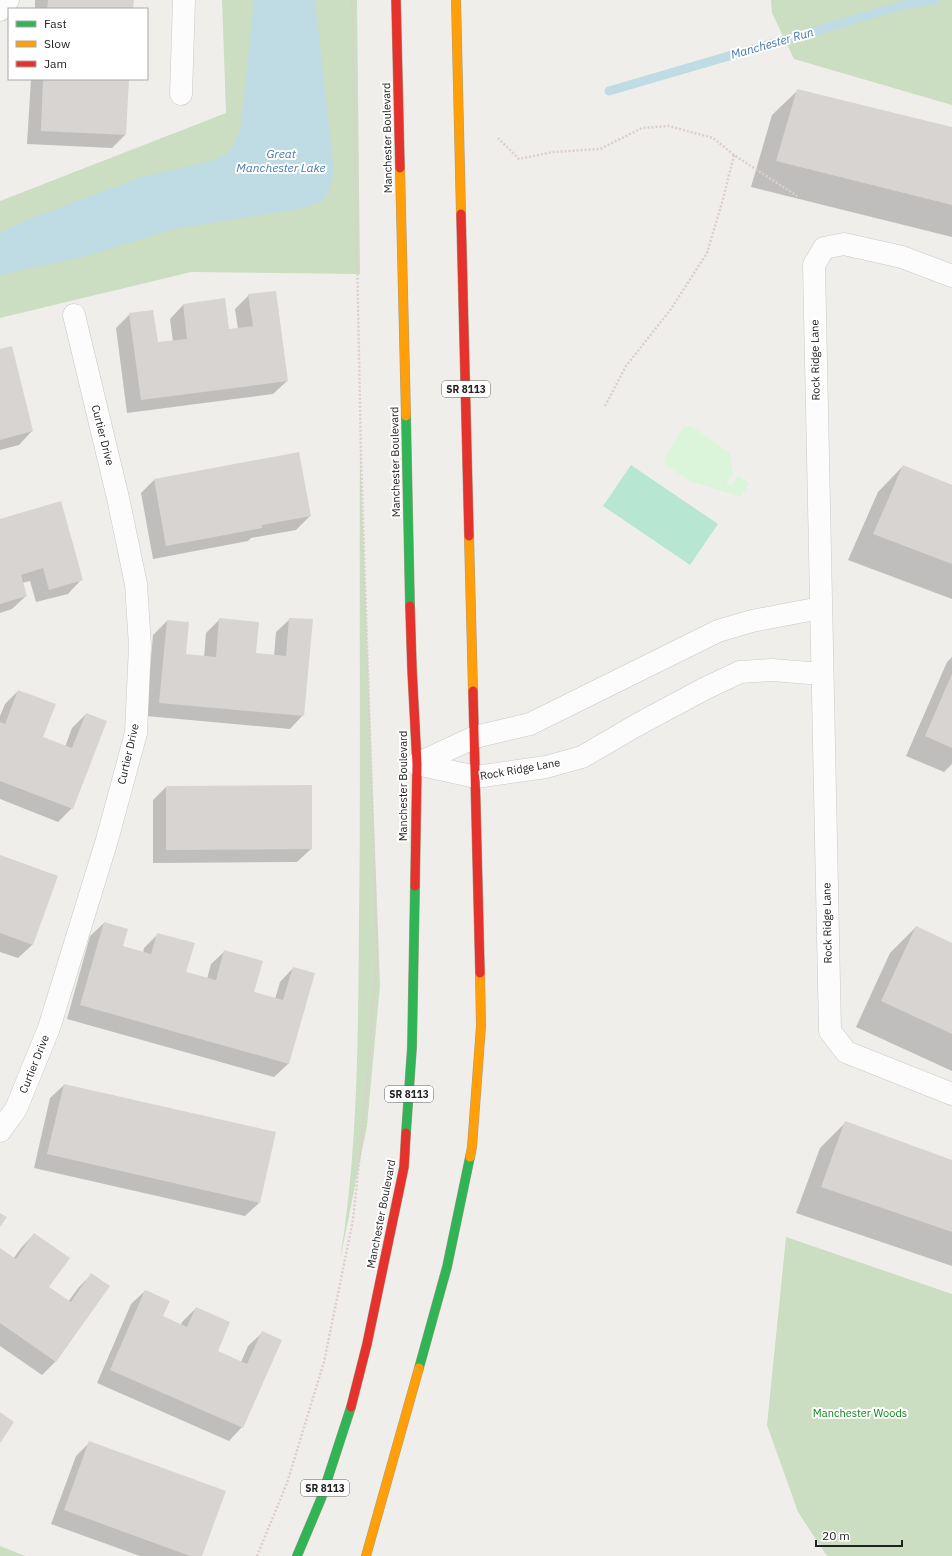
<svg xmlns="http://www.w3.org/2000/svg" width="952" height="1556" font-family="'IBM Plex Sans',sans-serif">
<rect width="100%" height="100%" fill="#f0eeeb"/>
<path fill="#cbdec1" d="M 222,0 L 357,0 L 360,274 L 191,272 L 0,318 L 0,201 L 226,113 Z
M 771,0 L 952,0 L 952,105 L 794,59 L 772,13 Z
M 360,449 L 380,985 L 367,1126 L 340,1260 C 358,1149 358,1038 359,926 C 361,767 359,608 360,449 Z
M 786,1237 L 952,1294 L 952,1556 L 827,1556 L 798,1512 L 767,1425 Z
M 0,1546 L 25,1556 L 0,1556 Z"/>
<path fill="#daf5da" d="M 691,426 L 730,453 L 733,473 L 726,483 L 731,486 L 738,476 L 749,483 L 741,497 L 690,481 L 666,465 L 664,458 L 684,427 Z"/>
<path fill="#b7e6d2" d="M 631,465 L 718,524 L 690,565 L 603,506 Z"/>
<path fill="#bfdbe3" d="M 254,0 L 315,0 L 334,172 L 330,188 L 322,202 L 297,209 L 174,229 L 83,257 L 0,275 L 0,233 L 33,217 L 142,177 L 215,160 L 228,153 L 240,132 Z"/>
<path fill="#0003" d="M 35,0 L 133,0 L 132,9 L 35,9 Z
M 31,79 L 128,79 L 125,135 L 112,148 L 27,144 Z
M 798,90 L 952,128 L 952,237 L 751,187 L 772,115 Z
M 249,295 L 287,381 L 273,394 L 127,413 L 116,328 L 130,314 L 157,344 L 173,342 L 170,319 L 183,305 L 228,330 L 238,329 L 235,309 Z
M 0,350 L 32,431 L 19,445 L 0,450 Z
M 903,466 L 952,486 L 952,599 L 848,560 L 878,492 Z
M 154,480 L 310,516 L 296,530 L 251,538 L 248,541 L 153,559 L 141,493 Z
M 0,520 L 81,580 L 68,594 L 36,602 L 30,581 L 22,583 L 26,596 L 12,609 L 0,613 Z
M 220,619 L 255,654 L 274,656 L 276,632 L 290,619 L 303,715 L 290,729 L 146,716 L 153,635 L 167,621 L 185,655 L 204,657 L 206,633 Z
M 952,657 L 952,764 L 944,772 L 906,756 L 947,662 Z
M 18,691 L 42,738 L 65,747 L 72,728 L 86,714 L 72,808 L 58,822 L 0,799 L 0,716 L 5,704 Z
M 166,787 L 311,849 L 297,862 L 153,863 L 153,800 Z
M 0,856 L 57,876 L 32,945 L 18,958 L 0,952 Z
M 104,923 L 122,947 L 143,953 L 144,948 L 158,934 L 185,973 L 207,979 L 211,964 L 225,951 L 253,992 L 275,999 L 280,982 L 293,968 L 288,1064 L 274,1077 L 67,1019 L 90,936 Z
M 916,927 L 952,944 L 952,1071 L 856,1027 L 890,953 Z
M 64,1085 L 259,1203 L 245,1216 L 34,1168 L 50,1098 Z
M 846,1122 L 952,1161 L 952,1266 L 796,1213 L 820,1148 Z
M 34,1234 L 48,1288 L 68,1302 L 78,1288 L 92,1274 L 108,1286 L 55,1362 L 42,1375 L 0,1346 L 0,1250 L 13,1259 L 21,1248 Z
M 145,1291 L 161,1317 L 181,1325 L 182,1322 L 196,1308 L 216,1352 L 241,1362 L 248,1346 L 262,1333 L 242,1427 L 229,1441 L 97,1383 L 131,1304 Z
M 90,1442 L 201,1556 L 140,1556 L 51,1524 L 76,1456 Z"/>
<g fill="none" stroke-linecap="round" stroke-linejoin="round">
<path stroke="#bfdbe3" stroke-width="9" d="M 609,91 L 907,4 L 936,0"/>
</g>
<path fill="#d7d4d2" d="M 48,0 L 134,0 L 133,9 L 47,9 Z
M 43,79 L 129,79 L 126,135 L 41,131 Z
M 797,89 L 952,127 L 952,205 L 776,161 Z
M 276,291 L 288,381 L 141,400 L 129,313 L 153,310 L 158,342 L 187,339 L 183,304 L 225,298 L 229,329 L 253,326 L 248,294 Z
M 12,346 L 33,431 L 0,440 L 0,349 Z
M 299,452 L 311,516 L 262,525 L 262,528 L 166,546 L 154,479 Z
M 903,465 L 952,485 L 952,564 L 873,534 Z
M 61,501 L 83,580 L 49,590 L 43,568 L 21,575 L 27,596 L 0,604 L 0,519 Z
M 219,618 L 259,622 L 256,653 L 286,656 L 289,618 L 313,619 L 304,716 L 159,703 L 167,620 L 189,622 L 186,654 L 216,657 Z
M 952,674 L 952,748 L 925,736 Z
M 18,690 L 56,704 L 43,737 L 72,748 L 86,713 L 107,721 L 73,809 L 0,781 L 0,722 L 5,724 Z
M 312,785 L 312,849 L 166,850 L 166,786 Z
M 0,855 L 58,876 L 33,945 L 0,933 Z
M 104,922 L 128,929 L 123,946 L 151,954 L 157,933 L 195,943 L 186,972 L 216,980 L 224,950 L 263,961 L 254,992 L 283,1000 L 293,967 L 315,973 L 289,1064 L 80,1005 Z
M 916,926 L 952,943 L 952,1034 L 881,1001 Z
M 64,1084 L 276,1132 L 260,1203 L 47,1154 Z
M 845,1121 L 952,1160 L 952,1232 L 821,1187 Z
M 0,1213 L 7,1217 L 0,1227 Z
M 34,1233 L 70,1258 L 49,1287 L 71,1302 L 91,1273 L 110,1286 L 56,1362 L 0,1323 L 0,1248 L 16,1259 Z
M 145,1290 L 170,1301 L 163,1316 L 187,1327 L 196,1307 L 230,1322 L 218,1351 L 247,1364 L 262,1331 L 282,1340 L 243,1428 L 110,1370 Z
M 0,1412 L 14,1422 L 0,1443 Z
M 89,1441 L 226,1491 L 202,1556 L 190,1556 L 64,1510 Z"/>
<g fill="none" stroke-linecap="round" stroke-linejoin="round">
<g stroke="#c9c8c7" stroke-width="23">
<path id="street" d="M 0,10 L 8,0
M 181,94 L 184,0
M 952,276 L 902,257 L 844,244 L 824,248 L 814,265 L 830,1031 L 846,1052 L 952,1094
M 417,764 L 475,737 L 530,724 L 718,631 L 752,621 L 820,608
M 417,764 L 476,777 L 546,767 L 582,757 L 637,725 L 704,689 L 740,672 L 772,670 L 822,674
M 0,1131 L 16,1109 L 49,1028 L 107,840 L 136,733 L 140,646 L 136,584 L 118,498 L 74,315"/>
</g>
<g stroke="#a79c86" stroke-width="10">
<path id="fast" d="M 406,416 L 410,606
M 406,1133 L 412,1047 L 415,886
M 419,1368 L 447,1267 L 470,1157
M 297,1556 L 321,1499 L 351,1407"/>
</g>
<g stroke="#a79c86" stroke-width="10">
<path id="slow" d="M 456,0 L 461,214
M 400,168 L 406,416
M 469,536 L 473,691
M 470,1157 L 472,1147 L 481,1026 L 480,973
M 366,1556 L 419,1368"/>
</g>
<g stroke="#a79c86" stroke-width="10">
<path id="jam" d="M 396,0 L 400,168
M 461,214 L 469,536
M 410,606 L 412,669 L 417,764 L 415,886
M 473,691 L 480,973
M 351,1407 L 367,1344 L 404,1167 L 406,1133"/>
</g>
<path stroke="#dccecd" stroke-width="2.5" stroke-dasharray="2 2" stroke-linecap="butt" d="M 498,138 L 519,159 L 553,152 L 600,149 L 642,128 L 669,126 L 713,138 L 734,155 L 797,196
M 605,406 L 626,366 L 671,309 L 707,253 L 723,199 L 734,155
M 257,1556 L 287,1483 L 324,1362 L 353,1220 L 367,1087 L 377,952 L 361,456 L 352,0"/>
<use href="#street" stroke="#fdfcfc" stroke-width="22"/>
<use href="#fast" stroke="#30b455" stroke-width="9"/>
<use href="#slow" stroke="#ff9f0a" stroke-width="9"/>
<use href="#jam" stroke="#e5322d" stroke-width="9"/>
</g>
<g text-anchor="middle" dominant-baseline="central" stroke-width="4" stroke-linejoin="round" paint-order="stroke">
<g fill="#fff" stroke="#646464" stroke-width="1">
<rect x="442" y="381" width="48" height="16" rx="3"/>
<rect x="385" y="1086" width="48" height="16" rx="3"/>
<rect x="301" y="1480" width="48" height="16" rx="3"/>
</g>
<g font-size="10" font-weight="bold" fill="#222">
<text x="466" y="389">SR 8113</text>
<text x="409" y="1094">SR 8113</text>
<text x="325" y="1488">SR 8113</text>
</g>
<g font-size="11" fill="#222" stroke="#fff">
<text transform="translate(387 138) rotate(-91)">Manchester Boulevard</text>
<text transform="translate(815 360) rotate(-91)">Rock Ridge Lane</text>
<text transform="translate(103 435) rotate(76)">Curtier Drive</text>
<text transform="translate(395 462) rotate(-91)">Manchester Boulevard</text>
<text transform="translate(128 754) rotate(-77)">Curtier Drive</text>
<text transform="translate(520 769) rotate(-10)">Rock Ridge Lane</text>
<text transform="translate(403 786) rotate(-90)">Manchester Boulevard</text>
<text transform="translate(827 923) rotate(-91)">Rock Ridge Lane</text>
<text transform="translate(34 1064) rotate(-68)">Curtier Drive</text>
<text transform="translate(381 1214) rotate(-79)">Manchester Boulevard</text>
</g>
<g font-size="11" fill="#0c8416" stroke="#fff">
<text x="860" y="1413">Manchester Woods</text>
</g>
<g font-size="12" font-style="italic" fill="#4a7aab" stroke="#fff">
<text transform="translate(772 43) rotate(-16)">Manchester Run</text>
<text x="281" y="153">Great<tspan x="281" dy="14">Manchester Lake</tspan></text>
</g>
</g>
<rect x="8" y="8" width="140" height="72" fill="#ffffff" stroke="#a7a7a7"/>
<rect x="16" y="21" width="20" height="6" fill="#30b455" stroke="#a7a7a7"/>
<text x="44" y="28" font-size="12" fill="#222222">Fast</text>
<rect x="16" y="41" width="20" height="6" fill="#ff9f0a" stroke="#a7a7a7"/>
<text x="44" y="48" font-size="12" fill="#222222">Slow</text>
<rect x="16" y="61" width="20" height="6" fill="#e5322d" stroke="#a7a7a7"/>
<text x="44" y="68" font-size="12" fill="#222222">Jam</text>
<path d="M816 1540v6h86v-6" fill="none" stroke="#222222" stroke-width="2"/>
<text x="822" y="1540" font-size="12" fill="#222222" stroke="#ffffff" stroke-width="3" paint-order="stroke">20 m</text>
</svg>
